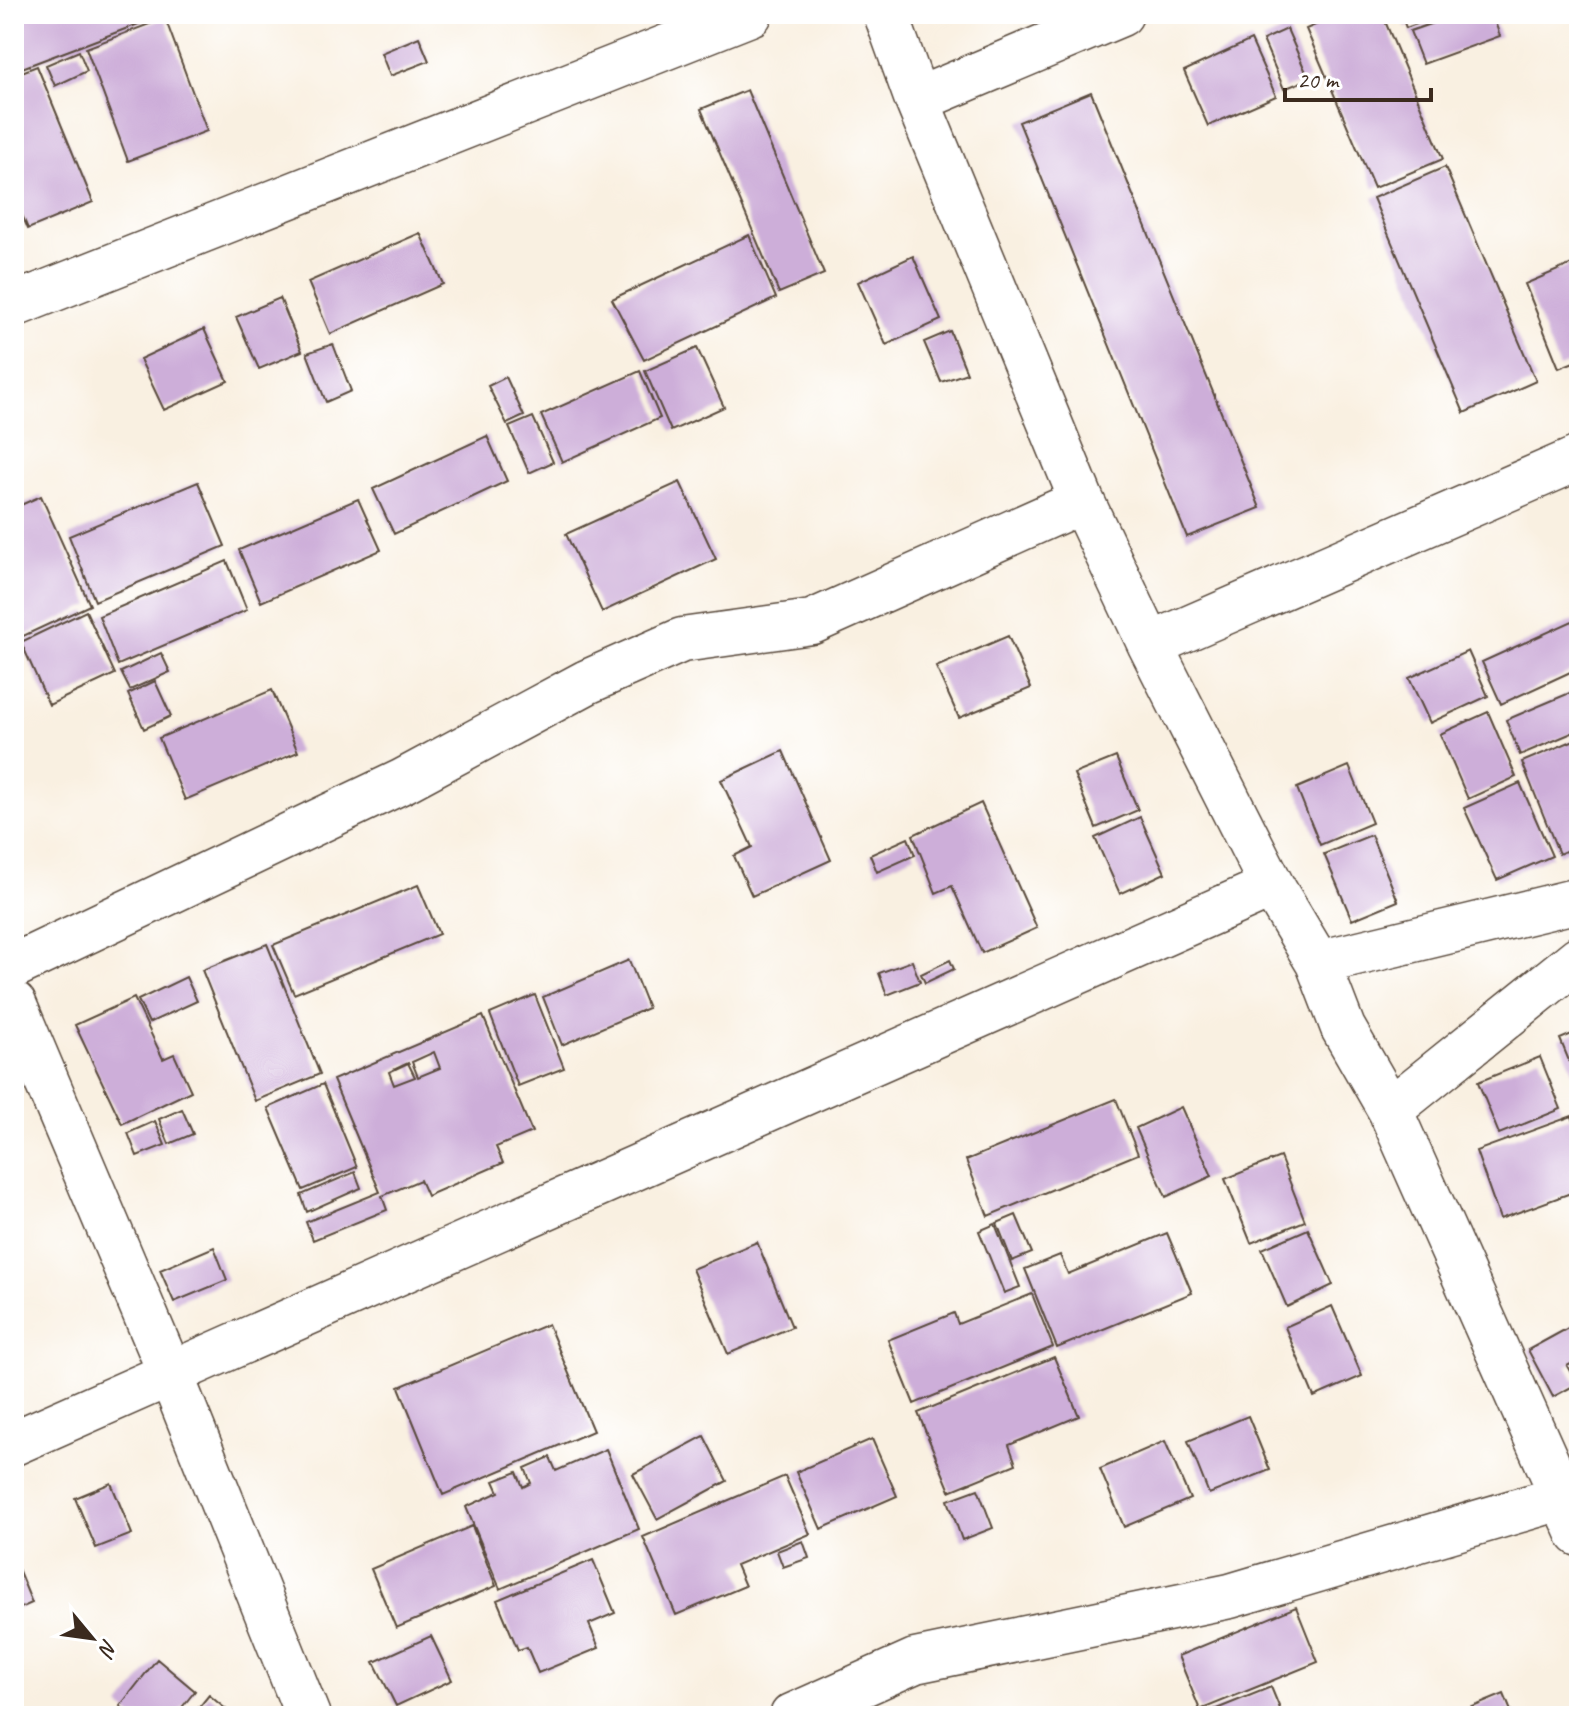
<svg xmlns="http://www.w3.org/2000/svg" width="1593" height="1730" font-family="Caveat,sans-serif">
<rect width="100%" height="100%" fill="#fff"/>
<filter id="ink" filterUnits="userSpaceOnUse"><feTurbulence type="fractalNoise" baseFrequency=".0125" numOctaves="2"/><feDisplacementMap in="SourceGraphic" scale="16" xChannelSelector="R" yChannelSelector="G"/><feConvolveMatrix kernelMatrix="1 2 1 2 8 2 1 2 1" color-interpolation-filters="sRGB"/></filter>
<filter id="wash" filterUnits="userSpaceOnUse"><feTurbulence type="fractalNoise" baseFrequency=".006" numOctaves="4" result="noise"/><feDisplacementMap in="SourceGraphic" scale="32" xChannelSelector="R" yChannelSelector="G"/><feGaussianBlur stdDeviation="1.8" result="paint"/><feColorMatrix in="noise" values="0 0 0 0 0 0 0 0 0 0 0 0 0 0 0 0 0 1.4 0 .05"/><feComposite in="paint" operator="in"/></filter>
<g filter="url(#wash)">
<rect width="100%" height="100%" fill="#f9f0e1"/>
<g id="blocks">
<path fill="#cdaed9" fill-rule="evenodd" d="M 14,14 L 165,14 L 14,71 Z
M 1341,14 L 1382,14 L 1443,159 L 1374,188 L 1306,29 Z
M 1401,14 L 1444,14 L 1406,28 Z
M 1459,14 L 1492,14 L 1500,36 L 1423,64 L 1410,31 Z
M 165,18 L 207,131 L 128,161 L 86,48 Z
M 1287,29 L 1309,79 L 1284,89 L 1263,40 Z
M 419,37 L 429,61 L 390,76 L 381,53 Z
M 1251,40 L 1276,96 L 1208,126 L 1184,71 Z
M 79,51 L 87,71 L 55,86 L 46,65 Z
M 37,66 L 93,202 L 28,229 L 14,196 L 14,75 Z
M 747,90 L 824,274 L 779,293 L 701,109 Z
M 1091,92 L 1260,508 L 1187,537 L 1019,122 Z
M 1445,167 L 1536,381 L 1464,413 L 1373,198 Z
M 420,233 L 443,284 L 330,334 L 308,282 Z
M 749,235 L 776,298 L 644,360 L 612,299 Z
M 913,256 L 941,320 L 886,345 L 858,282 Z
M 1579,261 L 1579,360 L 1559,368 L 1525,284 Z
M 280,298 L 302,351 L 259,369 L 236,317 Z
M 204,329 L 228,381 L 164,410 L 140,359 Z
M 950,331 L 967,373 L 941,382 L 924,342 Z
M 333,344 L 351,391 L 326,402 L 307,353 Z
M 697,348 L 724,407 L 671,431 L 645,371 Z
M 640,371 L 660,418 L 562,462 L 541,415 Z
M 506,377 L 524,416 L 507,424 L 488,386 Z
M 533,417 L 553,462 L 529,473 L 509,427 Z
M 487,436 L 507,481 L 394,534 L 373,489 Z
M 198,482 L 225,546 L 95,601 L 69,536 Z
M 680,482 L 716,559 L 602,612 L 566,534 Z
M 41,496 L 90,605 L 19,638 L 14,628 L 14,508 Z
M 358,499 L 381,550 L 261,602 L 239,550 Z
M 227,561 L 247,610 L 118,665 L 99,616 Z
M 86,611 L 115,674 L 49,705 L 21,642 Z
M 1579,618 L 1579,668 L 1501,704 L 1482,662 Z
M 1008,636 L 1031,688 L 959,718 L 936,667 Z
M 1468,651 L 1488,696 L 1430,723 L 1409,678 Z
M 161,653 L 170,672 L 130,690 L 121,672 Z
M 155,681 L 171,716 L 144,729 L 128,694 Z
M 1579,689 L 1579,730 L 1520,755 L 1506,720 Z
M 272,690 L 298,752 L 185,800 L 159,738 Z
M 1488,712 L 1516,777 L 1468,799 L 1440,734 Z
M 1579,738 L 1579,845 L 1559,854 L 1522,762 Z
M 783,751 L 831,860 L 752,896 L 734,856 L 752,847 L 721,780 Z
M 1116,757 L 1138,810 L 1096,828 L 1074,774 Z
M 1349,766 L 1372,823 L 1320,845 L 1297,788 Z
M 1520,783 L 1552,856 L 1497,880 L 1464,808 Z
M 981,803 L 1037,928 L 982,953 L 952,886 L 936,893 L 913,835 Z
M 1140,817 L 1165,873 L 1120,894 L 1095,838 Z
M 1371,835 L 1398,901 L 1352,920 L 1324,854 Z
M 908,838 L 915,855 L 877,872 L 870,855 Z
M 418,885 L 439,934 L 294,994 L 273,945 Z
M 267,944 L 320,1074 L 255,1101 L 202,970 Z
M 629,960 L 648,1008 L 562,1045 L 543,997 Z
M 950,960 L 954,969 L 925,983 L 921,974 Z
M 912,961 L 920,982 L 887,995 L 879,973 Z
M 186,977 L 197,1001 L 149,1023 L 138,1000 Z
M 535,995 L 564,1068 L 518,1086 L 490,1014 Z
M 134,998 L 163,1059 L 174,1054 L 191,1091 L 122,1124 L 75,1025 Z
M 483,1016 L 532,1132 L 496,1147 L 503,1163 L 427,1196 L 420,1180 L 382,1196 L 387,1210 L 313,1240 L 306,1222 L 380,1192 L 333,1080 ZM 434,1052 L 440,1068 L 418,1077 L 412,1062 ZM 408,1063 L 415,1077 L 394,1085 L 389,1072 Z
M 1579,1031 L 1579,1085 L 1560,1039 Z
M 1540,1057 L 1561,1109 L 1499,1134 L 1478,1082 Z
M 323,1084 L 357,1167 L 303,1190 L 268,1108 Z
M 1116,1099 L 1138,1154 L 988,1216 L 966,1160 Z
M 1181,1107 L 1212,1176 L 1166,1197 L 1136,1128 Z
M 182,1109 L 193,1134 L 169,1144 L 159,1119 Z
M 1572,1116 L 1579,1136 L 1579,1190 L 1500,1219 L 1476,1151 Z
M 155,1121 L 165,1145 L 137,1156 L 128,1133 Z
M 1280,1157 L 1305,1221 L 1251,1243 L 1225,1179 Z
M 355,1172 L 361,1188 L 307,1212 L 301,1195 Z
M 1016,1215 L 1032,1253 L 1012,1261 L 997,1223 Z
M 995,1224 L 1020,1287 L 1004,1293 L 979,1231 Z
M 1308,1229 L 1333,1285 L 1287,1307 L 1262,1249 Z
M 1167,1233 L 1192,1293 L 1057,1348 L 1025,1269 L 1060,1255 L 1068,1274 Z
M 757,1242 L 792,1327 L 728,1354 L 692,1269 Z
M 214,1247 L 227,1280 L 174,1302 L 160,1270 Z
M 1032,1294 L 1053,1347 L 914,1404 L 888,1340 L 954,1313 L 958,1324 Z
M 1332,1306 L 1362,1376 L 1314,1397 L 1285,1327 Z
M 1579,1322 L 1579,1360 L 1567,1366 L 1577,1384 L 1553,1397 L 1528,1350 Z
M 548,1324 L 593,1431 L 443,1495 L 399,1387 Z
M 1054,1357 L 1079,1416 L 1009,1445 L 1016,1464 L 950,1491 L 918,1413 Z
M 1248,1416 L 1270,1470 L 1209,1494 L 1188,1441 Z
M 704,1436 L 727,1481 L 657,1519 L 633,1474 Z
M 872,1439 L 897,1496 L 821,1529 L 796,1472 Z
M 1165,1441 L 1190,1499 L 1124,1527 L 1100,1469 Z
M 606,1449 L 639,1529 L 500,1589 L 466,1507 L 499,1492 L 494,1481 L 517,1472 L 523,1487 L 531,1483 L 525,1468 L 550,1457 L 556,1471 Z
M 785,1476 L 810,1534 L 736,1565 L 745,1586 L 676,1615 L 643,1537 Z
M 111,1483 L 132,1534 L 96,1548 L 75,1498 Z
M 978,1489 L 993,1528 L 962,1540 L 948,1500 Z
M 472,1526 L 496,1586 L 396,1628 L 371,1569 Z
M 803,1541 L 809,1558 L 783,1567 L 777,1551 Z
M 14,1559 L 32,1603 L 14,1611 Z
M 593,1560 L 615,1613 L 589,1624 L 599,1648 L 538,1673 L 527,1647 L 518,1650 L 497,1600 Z
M 1296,1607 L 1318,1662 L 1200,1710 L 1178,1656 Z
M 431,1636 L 452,1680 L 396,1706 L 374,1662 Z
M 157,1659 L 195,1691 L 175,1716 L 132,1716 L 120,1706 Z
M 1271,1687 L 1283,1716 L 1199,1716 Z
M 1504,1694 L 1513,1716 L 1451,1716 Z
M 209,1695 L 234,1716 L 192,1716 Z"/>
</g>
</g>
<g filter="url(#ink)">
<use href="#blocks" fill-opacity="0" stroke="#58483b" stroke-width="2"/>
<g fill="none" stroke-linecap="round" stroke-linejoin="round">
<g stroke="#58483b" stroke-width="47">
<path id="minor" d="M 886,14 L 917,100 L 1082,501 L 1150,645 L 1272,886 L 1318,963 L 1343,1028 L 1390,1110 L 1579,1534
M 917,100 L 1121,14
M 14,305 L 750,14
M 1150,645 L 1579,458
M 1318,963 L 1579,900
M 14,966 L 403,781 L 587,682 L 682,640 L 812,622 L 1082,501
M 14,1004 L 171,1375 L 308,1716
M 1390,1110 L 1579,958
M 14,1443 L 1272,886
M 792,1716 L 915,1661 L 1230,1596 L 1564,1497"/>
</g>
<use href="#minor" stroke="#fff" stroke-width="44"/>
</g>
</g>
<rect width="1593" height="1730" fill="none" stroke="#fff" stroke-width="48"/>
<g transform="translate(92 1638) rotate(119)" stroke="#ffffff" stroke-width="6" paint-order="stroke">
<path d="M0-6L14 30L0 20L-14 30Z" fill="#3b2a1e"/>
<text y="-12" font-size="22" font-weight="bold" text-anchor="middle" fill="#3b2a1e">N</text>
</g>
<path d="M1285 88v12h146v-12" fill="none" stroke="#3b2a1e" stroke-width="4"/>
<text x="1297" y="88" font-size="24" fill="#3b2a1e" stroke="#ffffff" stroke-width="6" paint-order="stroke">20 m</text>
</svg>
